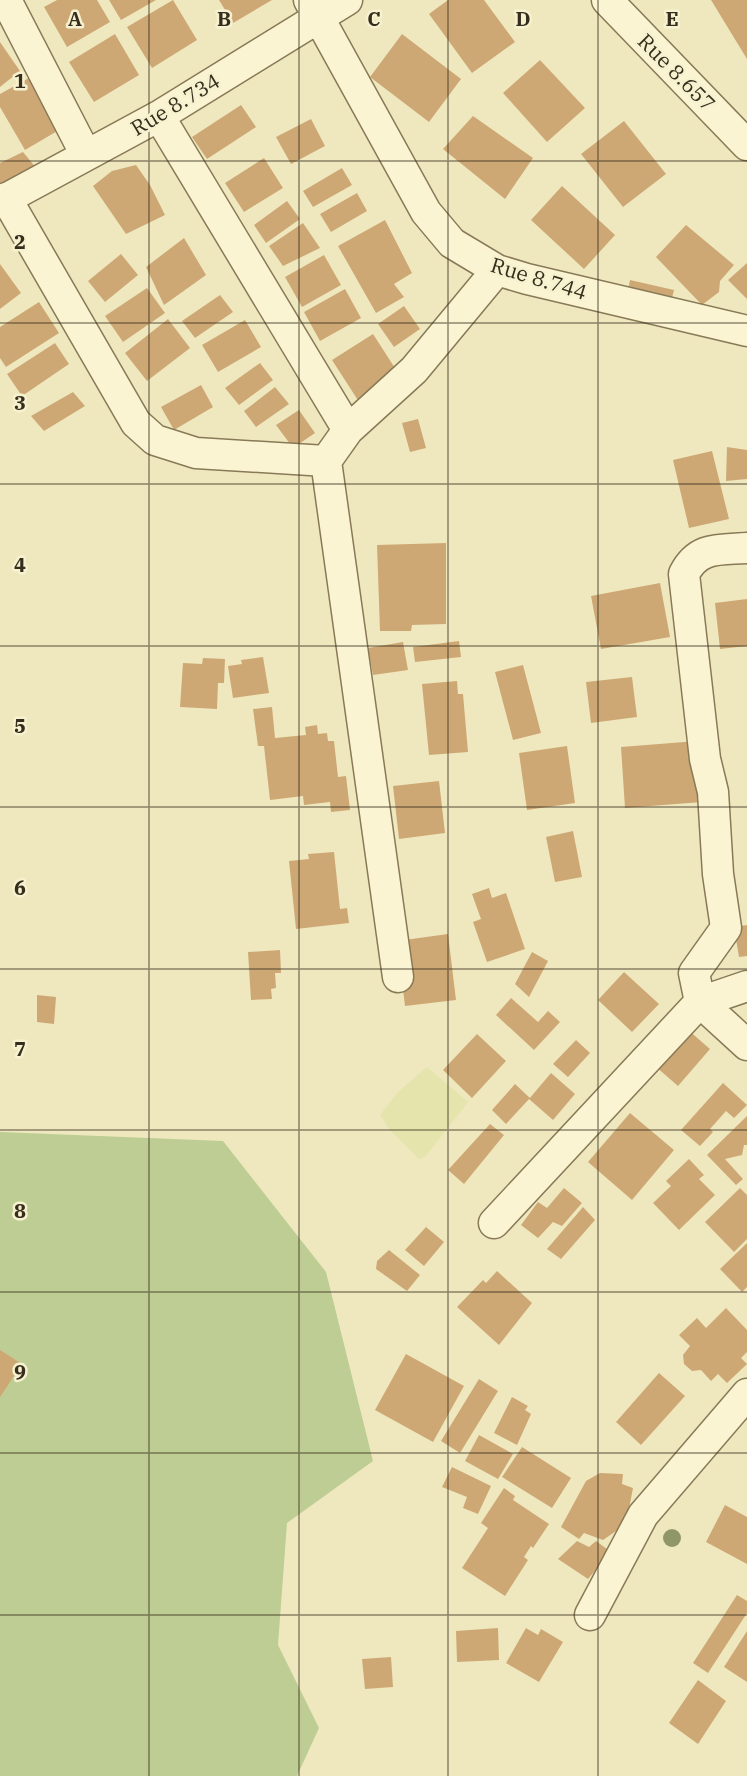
<svg xmlns="http://www.w3.org/2000/svg" width="747" height="1776" font-family="'IBM Plex Serif',serif">
<rect width="100%" height="100%" fill="#efe8bf"/>
<path fill="#e5e4ac" d="M 427,1067 L 468,1102 L 425,1157 L 419,1159 L 389,1129 L 380,1115 L 397,1093 Z"/>
<path fill="#bdcd93" d="M 0,1132 L 223,1141 L 326,1272 L 373,1461 L 287,1523 L 278,1645 L 319,1728 L 297,1776 L 0,1776 Z"/>
<path fill="#cea874" d="M 57,0 L 97,0 L 110,22 L 67,47 L 44,7 Z
M 109,0 L 156,0 L 121,20 Z
M 173,0 L 197,40 L 152,68 L 127,27 Z
M 219,0 L 272,0 L 233,23 Z
M 448,0 L 484,0 L 515,42 L 472,73 L 429,14 Z
M 711,0 L 747,0 L 747,59 Z
M 115,34 L 139,75 L 94,102 L 69,62 Z
M 402,34 L 461,79 L 429,122 L 370,77 Z
M 0,42 L 20,71 L 0,87 Z
M 540,60 L 585,108 L 547,142 L 503,93 Z
M 29,78 L 59,130 L 25,150 L 0,107 L 0,94 Z
M 241,105 L 256,127 L 207,159 L 192,137 Z
M 473,116 L 533,158 L 505,199 L 443,149 Z
M 311,119 L 325,146 L 291,164 L 276,137 Z
M 624,121 L 666,174 L 623,207 L 581,154 Z
M 23,152 L 37,169 L 0,188 L 0,163 Z
M 264,158 L 283,188 L 244,212 L 225,183 Z
M 136,165 L 150,185 L 165,215 L 126,234 L 93,186 L 112,171 Z
M 342,168 L 352,185 L 313,207 L 303,191 Z
M 562,186 L 615,235 L 584,269 L 531,220 Z
M 357,193 L 367,211 L 331,232 L 320,214 Z
M 287,201 L 300,219 L 266,243 L 254,225 Z
M 385,220 L 412,273 L 394,284 L 404,297 L 376,313 L 338,246 Z
M 303,223 L 320,248 L 283,266 L 269,246 Z
M 686,225 L 734,265 L 720,281 L 719,292 L 702,305 L 656,257 Z
M 184,238 L 206,275 L 164,305 L 146,267 Z
M 121,254 L 138,275 L 105,302 L 88,281 Z
M 324,255 L 341,285 L 302,307 L 285,277 Z
M 747,263 L 747,299 L 728,280 Z
M 0,264 L 21,293 L 0,309 Z
M 630,280 L 674,290 L 669,310 L 626,300 Z
M 147,288 L 165,313 L 123,342 L 105,316 Z
M 345,289 L 361,318 L 320,341 L 304,312 Z
M 220,295 L 233,312 L 195,338 L 182,321 Z
M 39,302 L 59,333 L 6,367 L 0,358 L 0,327 Z
M 404,306 L 420,329 L 394,347 L 378,324 Z
M 168,319 L 190,348 L 147,381 L 125,353 Z
M 245,320 L 261,347 L 218,372 L 202,345 Z
M 373,334 L 402,379 L 361,405 L 332,360 Z
M 55,343 L 69,364 L 22,396 L 7,374 Z
M 260,363 L 273,380 L 239,405 L 225,388 Z
M 201,385 L 213,407 L 174,430 L 161,407 Z
M 275,387 L 289,404 L 256,427 L 244,411 Z
M 73,392 L 85,406 L 44,431 L 31,416 Z
M 299,410 L 315,433 L 293,448 L 276,425 Z
M 418,419 L 426,448 L 410,452 L 402,423 Z
M 727,447 L 747,450 L 747,479 L 726,481 Z
M 712,451 L 729,519 L 689,528 L 673,460 Z
M 446,543 L 446,624 L 412,625 L 411,631 L 380,631 L 377,545 Z
M 660,583 L 670,637 L 601,649 L 591,596 Z
M 747,599 L 747,646 L 720,649 L 715,603 Z
M 459,641 L 461,657 L 415,662 L 413,647 Z
M 403,642 L 408,670 L 373,675 L 368,648 Z
M 263,657 L 269,693 L 233,698 L 228,666 L 242,664 L 241,660 Z
M 203,658 L 225,659 L 224,683 L 218,683 L 217,709 L 180,707 L 183,663 L 202,664 Z
M 523,665 L 541,733 L 513,740 L 495,672 Z
M 632,677 L 637,717 L 591,723 L 586,682 Z
M 457,681 L 458,694 L 463,694 L 468,752 L 429,755 L 422,684 Z
M 272,707 L 275,738 L 306,735 L 305,727 L 317,725 L 318,734 L 327,733 L 328,741 L 334,741 L 338,777 L 346,776 L 350,810 L 331,812 L 330,802 L 304,805 L 303,796 L 270,800 L 264,746 L 258,746 L 253,709 Z
M 697,741 L 702,802 L 625,808 L 621,747 Z
M 567,746 L 575,803 L 527,810 L 519,753 Z
M 439,781 L 445,833 L 399,839 L 393,786 Z
M 573,831 L 582,877 L 555,882 L 546,837 Z
M 334,852 L 340,909 L 347,908 L 349,923 L 296,929 L 289,861 L 309,859 L 308,854 Z
M 489,888 L 492,898 L 506,893 L 525,949 L 487,962 L 473,922 L 481,919 L 472,894 Z
M 747,925 L 747,956 L 739,957 L 734,927 Z
M 448,934 L 456,1000 L 405,1006 L 397,941 Z
M 280,950 L 281,973 L 275,973 L 276,988 L 271,989 L 272,999 L 251,1000 L 248,952 Z
M 532,952 L 548,961 L 529,997 L 515,984 Z
M 624,972 L 659,1004 L 632,1032 L 598,1000 Z
M 37,995 L 56,997 L 54,1024 L 37,1022 Z
M 511,998 L 538,1022 L 548,1011 L 560,1022 L 534,1050 L 496,1015 Z
M 687,1029 L 710,1049 L 678,1086 L 655,1066 Z
M 477,1034 L 506,1061 L 472,1098 L 443,1070 Z
M 576,1040 L 590,1053 L 568,1077 L 553,1064 Z
M 551,1073 L 575,1094 L 553,1120 L 529,1099 Z
M 723,1083 L 747,1105 L 734,1118 L 726,1111 L 710,1129 L 713,1132 L 700,1146 L 681,1130 Z
M 515,1084 L 530,1098 L 506,1124 L 492,1110 Z
M 630,1113 L 674,1150 L 632,1200 L 588,1162 Z
M 747,1116 L 747,1145 L 744,1145 L 742,1155 L 725,1159 L 743,1179 L 736,1185 L 707,1155 Z
M 490,1124 L 504,1135 L 464,1184 L 448,1170 Z
M 689,1159 L 704,1175 L 699,1179 L 715,1195 L 679,1230 L 653,1203 L 671,1186 L 666,1181 Z
M 564,1188 L 582,1203 L 562,1226 L 553,1222 L 538,1238 L 521,1225 L 538,1202 L 547,1208 Z
M 740,1188 L 747,1195 L 747,1239 L 734,1252 L 705,1222 Z
M 583,1207 L 595,1220 L 561,1259 L 547,1249 Z
M 426,1227 L 444,1242 L 424,1266 L 405,1250 Z
M 747,1243 L 747,1287 L 742,1292 L 720,1269 Z
M 389,1250 L 420,1275 L 407,1291 L 376,1269 L 377,1261 Z
M 497,1271 L 532,1303 L 499,1345 L 457,1307 L 483,1280 L 486,1283 Z
M 726,1308 L 747,1330 L 747,1352 L 741,1358 L 747,1364 L 727,1383 L 718,1374 L 711,1381 L 701,1370 L 692,1371 L 684,1364 L 683,1355 L 690,1346 L 679,1335 L 697,1318 L 706,1328 Z
M 0,1350 L 22,1364 L 0,1397 Z
M 406,1354 L 464,1386 L 433,1442 L 375,1410 Z
M 659,1373 L 685,1396 L 641,1445 L 616,1422 Z
M 479,1379 L 498,1391 L 460,1453 L 441,1441 Z
M 512,1397 L 528,1406 L 525,1410 L 531,1414 L 517,1445 L 494,1433 Z
M 479,1435 L 513,1454 L 498,1479 L 465,1461 Z
M 522,1447 L 571,1478 L 552,1508 L 502,1477 Z
M 452,1467 L 491,1486 L 478,1514 L 463,1508 L 467,1497 L 442,1487 Z
M 600,1473 L 623,1474 L 622,1484 L 633,1488 L 629,1509 L 619,1529 L 603,1540 L 584,1533 L 579,1539 L 561,1527 L 586,1481 Z
M 504,1488 L 515,1496 L 513,1500 L 549,1524 L 533,1548 L 531,1546 L 524,1557 L 528,1560 L 505,1596 L 462,1568 L 488,1528 L 481,1523 Z
M 725,1505 L 747,1517 L 747,1564 L 706,1542 Z
M 577,1541 L 589,1547 L 596,1541 L 611,1552 L 588,1579 L 558,1559 Z
M 737,1595 L 747,1601 L 747,1613 L 708,1673 L 693,1663 Z
M 498,1628 L 499,1660 L 457,1662 L 456,1631 Z
M 526,1628 L 538,1635 L 541,1629 L 563,1642 L 539,1682 L 506,1663 Z
M 747,1631 L 747,1682 L 724,1667 Z
M 391,1657 L 393,1687 L 365,1689 L 362,1659 Z
M 698,1680 L 726,1701 L 698,1744 L 669,1723 Z"/>
<g fill="none" stroke-linecap="round" stroke-linejoin="round">
<g stroke="#887957" stroke-width="33">
<path id="street" d="M 6,0 L 86,155
M 309,0 L 426,212 L 452,243 L 497,270 L 527,279 L 747,331
M 607,0 L 747,145
M 159,116 L 348,430
M 6,198 L 136,423 L 155,440 L 196,453 L 326,461
M 0,202 L 159,116 L 347,0
M 398,977 L 326,461 L 348,430 L 414,370 L 497,270
M 747,986 L 700,1002 L 747,1045
M 494,1223 L 700,1002 L 694,973 L 726,928 L 718,874 L 713,792 L 705,759 L 684,574 C 698,546 719,550 747,548
M 590,1615 L 643,1515 L 747,1394"/>
</g>
<use href="#street" stroke="#faf4d2" stroke-width="30"/>
</g>
<circle fill="#8f9769" cx="672" cy="1538" r="9"/>
<path fill="none" stroke="#372d1c" stroke-width="1.5" stroke-opacity="0.55" d="M 149,0 L 149,1776M 299,0 L 299,1776M 448,0 L 448,1776M 598,0 L 598,1776M 0,161 L 747,161M 0,323 L 747,323M 0,484 L 747,484M 0,646 L 747,646M 0,807 L 747,807M 0,969 L 747,969M 0,1130 L 747,1130M 0,1292 L 747,1292M 0,1453 L 747,1453M 0,1615 L 747,1615"/>
<g text-anchor="middle" dominant-baseline="central" stroke-width="5" stroke-linejoin="round" paint-order="stroke">
<g font-size="21" fill="#372d1c" stroke="#f6f1cf">
<text transform="translate(677 72) rotate(45)">Rue 8.657</text>
<text transform="translate(175 104) rotate(-31)">Rue 8.734</text>
<text transform="translate(539 278) rotate(17)">Rue 8.744</text>
</g>
</g>
<g font-size="20" text-anchor="middle" font-weight="bold" fill="#372d1c" stroke="#f6f1cf" stroke-width="5" stroke-linejoin="round" paint-order="stroke">
<text x="75" y="26">A</text>
<text x="224" y="26">B</text>
<text x="374" y="26">C</text>
<text x="523" y="26">D</text>
<text x="672" y="26">E</text>
<text x="20" y="88">1</text>
<text x="20" y="249">2</text>
<text x="20" y="410">3</text>
<text x="20" y="572">4</text>
<text x="20" y="733">5</text>
<text x="20" y="895">6</text>
<text x="20" y="1056">7</text>
<text x="20" y="1218">8</text>
<text x="20" y="1379">9</text>
</g>
</svg>
